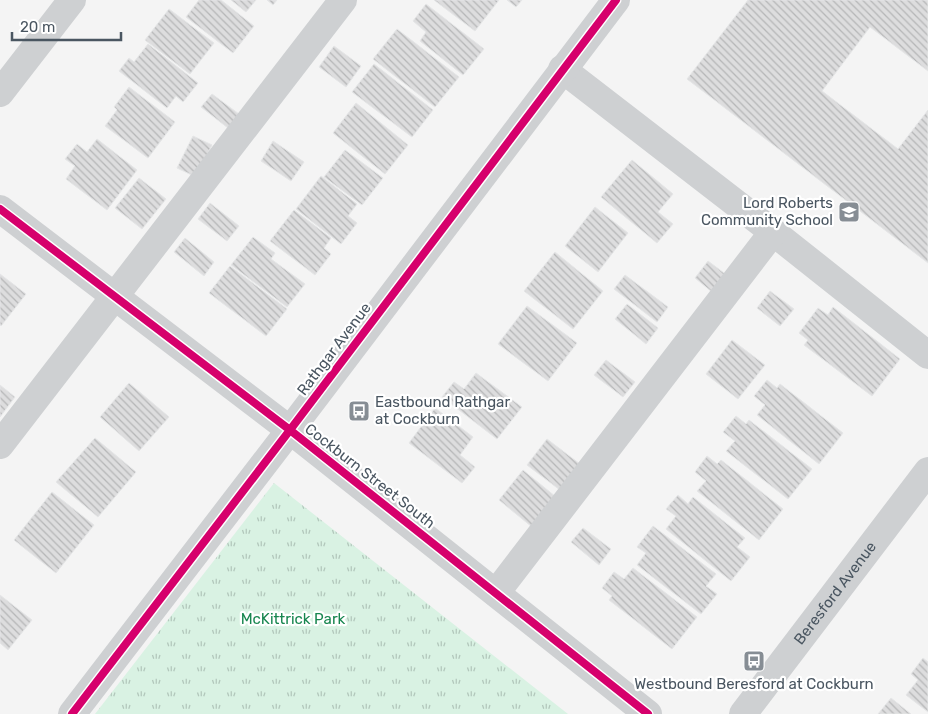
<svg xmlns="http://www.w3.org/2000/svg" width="928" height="714" font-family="Rubik,sans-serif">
<defs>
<pattern id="park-tufts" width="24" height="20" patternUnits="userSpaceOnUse" patternTransform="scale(1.25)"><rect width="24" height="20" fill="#d9f2e3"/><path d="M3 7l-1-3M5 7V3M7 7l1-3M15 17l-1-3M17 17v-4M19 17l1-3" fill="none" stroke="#b2c7bb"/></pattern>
<pattern id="building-back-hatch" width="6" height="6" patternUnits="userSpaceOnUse" patternTransform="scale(1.25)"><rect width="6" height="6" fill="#ddddde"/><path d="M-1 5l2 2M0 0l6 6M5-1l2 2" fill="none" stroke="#b5b6b7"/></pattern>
</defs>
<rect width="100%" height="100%" fill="#f4f4f4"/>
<path fill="url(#park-tufts)" d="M 274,483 L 568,714 L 95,714 Z"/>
<path fill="url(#building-back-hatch)" stroke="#e5e6e7" d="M 199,0 L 221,0 L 254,26 L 233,53 L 186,17 Z
M 231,0 L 256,0 L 246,12 Z
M 267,0 L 277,0 L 273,5 Z
M 434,0 L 499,0 L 475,31 Z
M 507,0 L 522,0 L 516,7 Z
M 748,0 L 928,0 L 928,71 L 870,27 L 822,91 L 898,149 L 928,110 L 928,263 L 687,79 Z
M 426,4 L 484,49 L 463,75 L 420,41 L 426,32 L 413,21 Z
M 169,9 L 214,43 L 190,74 L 145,40 Z
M 397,29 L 459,77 L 435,107 L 373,59 Z
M 148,44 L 198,83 L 183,102 L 176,96 L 167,108 L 119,71 L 129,58 L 134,62 Z
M 334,46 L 361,66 L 346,87 L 319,67 Z
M 374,64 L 433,110 L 412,137 L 352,92 Z
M 129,87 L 175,122 L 148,158 L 105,126 L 117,110 L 114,107 Z
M 212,94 L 239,114 L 228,128 L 201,107 Z
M 356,103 L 408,145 L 385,174 L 333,133 Z
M 193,136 L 212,145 L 196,177 L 177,168 Z
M 97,139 L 137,170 L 107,210 L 66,179 L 75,166 L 65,159 L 77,144 L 87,152 Z
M 273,141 L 304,162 L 291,181 L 261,161 Z
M 345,150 L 383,178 L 362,205 L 324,177 Z
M 632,160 L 673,194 L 658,212 L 673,224 L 657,243 L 601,197 Z
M 321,176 L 357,204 L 348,216 L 357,223 L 341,244 L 296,209 Z
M 139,178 L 166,199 L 142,229 L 115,208 Z
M 210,203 L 239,226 L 227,241 L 198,219 Z
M 595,207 L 628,233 L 598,272 L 565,246 Z
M 294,210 L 331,238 L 324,248 L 331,254 L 315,275 L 270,241 Z
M 253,237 L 275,253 L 271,259 L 305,284 L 287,307 L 231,265 Z
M 185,238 L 214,262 L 204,276 L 174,252 Z
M 555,252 L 603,291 L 573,329 L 524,291 Z
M 708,261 L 732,279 L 718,297 L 695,278 Z
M 230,266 L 287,309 L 266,336 L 209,293 Z
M 0,274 L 26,294 L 1,326 L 0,325 Z
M 625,275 L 668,307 L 657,322 L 614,289 Z
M 770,291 L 794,309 L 780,326 L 757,308 Z
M 627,304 L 658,328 L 646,344 L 615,319 Z
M 527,306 L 577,343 L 548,381 L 498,344 Z
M 833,307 L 900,359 L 872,396 L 804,345 L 808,340 L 799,333 L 818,308 L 828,315 Z
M 732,340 L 765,365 L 738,399 L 706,374 Z
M 606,360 L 635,382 L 623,397 L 594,375 Z
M 476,373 L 522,407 L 497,439 L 442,397 L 454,382 L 464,389 Z
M 767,380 L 777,388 L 780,384 L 843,433 L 819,464 L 757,415 L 765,405 L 754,396 Z
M 129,383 L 169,417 L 139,451 L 100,417 Z
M 0,385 L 15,397 L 0,417 Z
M 435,408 L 473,437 L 460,455 L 475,467 L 462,483 L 409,443 Z
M 736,416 L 746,424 L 749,420 L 812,469 L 788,499 L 726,451 L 735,441 L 723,432 Z
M 95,438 L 136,472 L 98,517 L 56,482 Z
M 547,439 L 580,464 L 560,490 L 527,465 Z
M 707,456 L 717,464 L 721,460 L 783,509 L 759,540 L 697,491 L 706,481 L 695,472 Z
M 523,470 L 556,497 L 532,527 L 499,500 Z
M 52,492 L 94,525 L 56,573 L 14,540 Z
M 678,495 L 688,504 L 693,497 L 745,538 L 737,547 L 750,557 L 731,581 L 666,529 L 676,516 L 666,509 Z
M 653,526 L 716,574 L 706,586 L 717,594 L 701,614 L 637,565 L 646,553 L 637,547 Z
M 583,528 L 611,549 L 599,565 L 571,542 Z
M 633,568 L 697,617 L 672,649 L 609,600 L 612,596 L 602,588 L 614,572 L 624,579 Z
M 0,595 L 32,620 L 8,650 L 0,643 Z
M 923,658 L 928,662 L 928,712 L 906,695 L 918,680 L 911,674 Z
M 891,698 L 911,714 L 878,714 Z"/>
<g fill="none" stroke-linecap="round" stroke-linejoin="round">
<g stroke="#ced0d2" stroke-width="28">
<path d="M 562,69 L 773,232 L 928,355"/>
<path d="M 0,93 L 72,0"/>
<path d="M 0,209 L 290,430 L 648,714"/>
<path d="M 0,445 L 343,0"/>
<path d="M 496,593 L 773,232"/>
<path d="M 72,714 L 290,430 L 616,0"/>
<path id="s1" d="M 743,714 L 928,471"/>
</g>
<g stroke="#fff" stroke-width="11">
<path id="cycleway" d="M 0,209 L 290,430 L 648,714
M 72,714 L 290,430 L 616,0"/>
</g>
<use href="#cycleway" stroke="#d6006c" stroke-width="8"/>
</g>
<defs>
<g id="school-square" transform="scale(1.125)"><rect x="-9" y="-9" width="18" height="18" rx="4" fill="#868d94" stroke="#fff"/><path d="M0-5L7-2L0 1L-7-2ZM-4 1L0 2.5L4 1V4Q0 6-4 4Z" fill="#fff"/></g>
<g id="bus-square" transform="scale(1.125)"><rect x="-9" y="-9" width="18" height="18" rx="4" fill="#868d94" stroke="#fff"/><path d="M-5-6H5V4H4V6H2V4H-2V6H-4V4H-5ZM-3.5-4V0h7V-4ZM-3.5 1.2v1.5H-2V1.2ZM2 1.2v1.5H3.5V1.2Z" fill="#fff"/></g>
</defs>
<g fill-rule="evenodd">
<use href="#school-square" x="849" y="212"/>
<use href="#bus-square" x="359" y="411"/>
<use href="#bus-square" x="754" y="661"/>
</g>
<g text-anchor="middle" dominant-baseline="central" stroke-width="4.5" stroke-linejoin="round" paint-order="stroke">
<g font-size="15" fill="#4a5661" stroke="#fff" text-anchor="end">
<text x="833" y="203">Lord Roberts<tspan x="833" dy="17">Community School</tspan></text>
<text x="375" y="402" text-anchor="start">Eastbound Rathgar<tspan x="375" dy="17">at Cockburn</tspan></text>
<text x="754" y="684" text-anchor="middle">Westbound Beresford at Cockburn</text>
</g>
<g font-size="15" fill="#4a5661" stroke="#fff">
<text transform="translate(334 349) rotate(-53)">Rathgar Avenue</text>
<text transform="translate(370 476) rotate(38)">Cockburn Street South</text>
<text stroke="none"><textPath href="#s1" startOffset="152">Beresford Avenue</textPath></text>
</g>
<g font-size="15" fill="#17864f" stroke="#fff">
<text x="293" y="619">McKittrick Park</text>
</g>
</g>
<path d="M12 32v8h109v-8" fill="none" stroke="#4a5661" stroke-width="2.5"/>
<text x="20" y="32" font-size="15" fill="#4a5661" stroke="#ffffff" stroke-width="4" paint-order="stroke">20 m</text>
</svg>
